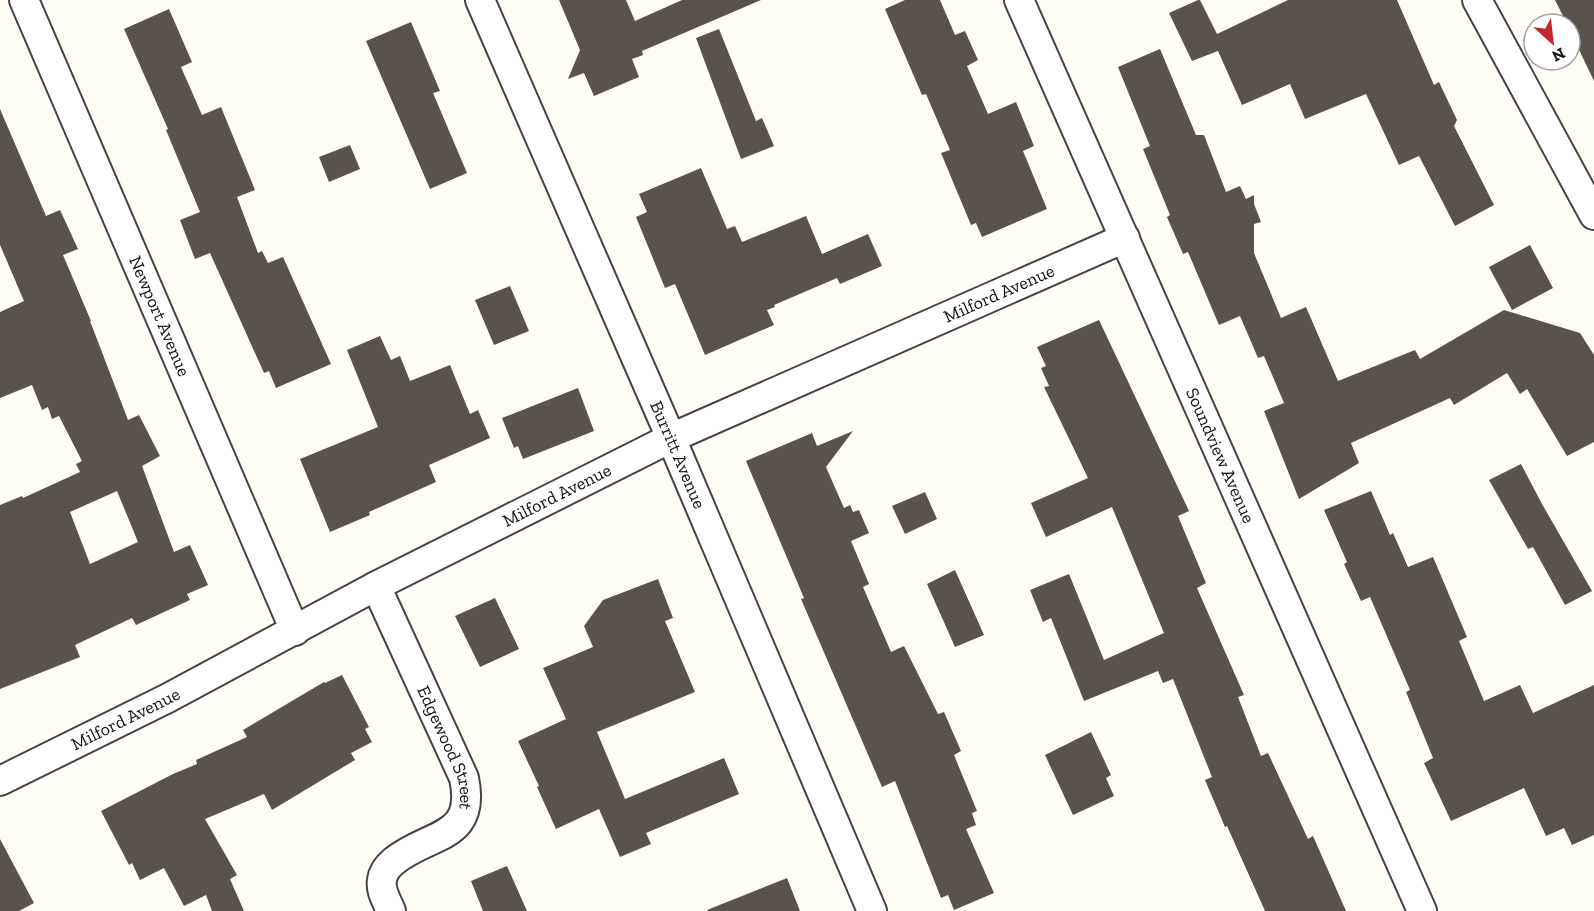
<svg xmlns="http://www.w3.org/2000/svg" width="1594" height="911" font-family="'Zilla Slab',serif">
<rect width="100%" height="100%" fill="#fffdf5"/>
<path fill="#5a524d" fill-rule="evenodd" d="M 559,0 L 626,0 L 635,21 L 682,0 L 761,0 L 642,51 L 643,55 L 632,59 L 639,77 L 594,96 L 584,73 L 568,79 L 580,50 Z
M 905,0 L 940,0 L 955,35 L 965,31 L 978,60 L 967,66 L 988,114 L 1016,102 L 1034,146 L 1023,151 L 1047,209 L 982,237 L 976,223 L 971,225 L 941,153 L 950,150 L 926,94 L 922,95 L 885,9 Z
M 1198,0 L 1200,0 L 1217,34 L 1288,0 L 1397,0 L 1434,85 L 1439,82 L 1457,120 L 1454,126 L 1494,205 L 1455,226 L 1419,156 L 1399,165 L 1366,94 L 1305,119 L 1290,84 L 1242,105 L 1218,51 L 1192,61 L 1169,13 Z
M 1555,0 L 1594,0 L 1594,81 L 1570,31 L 1570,24 L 1567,24 Z
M 169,9 L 192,62 L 181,67 L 202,115 L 221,107 L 255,190 L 237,197 L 258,253 L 262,251 L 268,263 L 283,257 L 331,364 L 276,388 L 269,371 L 264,373 L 210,253 L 195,259 L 180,220 L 200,212 L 166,130 L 168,129 L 124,29 Z
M 411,22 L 440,91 L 433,93 L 467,173 L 430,189 L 366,41 Z
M 719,29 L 756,121 L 762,118 L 774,146 L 741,159 L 696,38 Z
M 1160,49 L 1196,135 L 1204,135 L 1226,192 L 1240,186 L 1246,199 L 1254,195 L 1254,204 L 1261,222 L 1254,224 L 1254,253 L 1281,318 L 1306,307 L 1338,381 L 1415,350 L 1420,359 L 1504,310 L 1580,333 L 1594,355 L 1594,442 L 1567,456 L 1527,389 L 1520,394 L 1507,373 L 1454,405 L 1450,398 L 1351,443 L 1359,463 L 1299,499 L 1264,411 L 1284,403 L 1264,356 L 1258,358 L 1240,316 L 1219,325 L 1188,252 L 1183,254 L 1167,217 L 1170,215 L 1143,149 L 1150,146 L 1118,67 Z
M 0,109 L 46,216 L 60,210 L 78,249 L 63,255 L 91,321 L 90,321 L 128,420 L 139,415 L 160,456 L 142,466 L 174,552 L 190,545 L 208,585 L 187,594 L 190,600 L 136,625 L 132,618 L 75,645 L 80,657 L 0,689 L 0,505 L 22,496 L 23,498 L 80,472 L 76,464 L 82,461 L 59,416 L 52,419 L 48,407 L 42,410 L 32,385 L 0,398 L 0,312 L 24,301 L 0,245 ZM 117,491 L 138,542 L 90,564 L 70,512 Z
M 350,145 L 360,169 L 329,182 L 319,157 Z
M 701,168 L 727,229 L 735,226 L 742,242 L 806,216 L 822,254 L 868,234 L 882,266 L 840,284 L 837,278 L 774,305 L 775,307 L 767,310 L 774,325 L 705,355 L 675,284 L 665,288 L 636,217 L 647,212 L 639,194 Z
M 1530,245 L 1553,288 L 1512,310 L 1489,267 Z
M 510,286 L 529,331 L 494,345 L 475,300 Z
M 1099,320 L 1189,511 L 1178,516 L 1206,583 L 1197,588 L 1244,695 L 1238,697 L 1261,756 L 1268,753 L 1308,839 L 1313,836 L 1346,911 L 1265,911 L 1227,826 L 1225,827 L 1205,780 L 1212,777 L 1173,679 L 1163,683 L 1158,671 L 1084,701 L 1051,618 L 1043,622 L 1030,590 L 1069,574 L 1104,660 L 1164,633 L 1112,507 L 1046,537 L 1031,503 L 1088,478 L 1044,387 L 1049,386 L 1041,368 L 1046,366 L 1037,347 Z
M 380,336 L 391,360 L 400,356 L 410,381 L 450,365 L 470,414 L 478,410 L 490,438 L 429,465 L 436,482 L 369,512 L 370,515 L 330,532 L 300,459 L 378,427 L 347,350 Z
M 578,388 L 594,431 L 523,459 L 518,446 L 514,448 L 502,418 Z
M 853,431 L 826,467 L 844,508 L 850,505 L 853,512 L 859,510 L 869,533 L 851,541 L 869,584 L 863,587 L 891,652 L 904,646 L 938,714 L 944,712 L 961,751 L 954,755 L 977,811 L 972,813 L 976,825 L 966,829 L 994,893 L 954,910 L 948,895 L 941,898 L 895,781 L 882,787 L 801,599 L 804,598 L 746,461 L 812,433 L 817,446 Z
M 1521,464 L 1542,504 L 1592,591 L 1565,605 L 1533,547 L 1528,549 L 1489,480 Z
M 1371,491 L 1390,535 L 1393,533 L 1408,567 L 1433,557 L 1467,637 L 1459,641 L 1484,701 L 1520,685 L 1533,713 L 1594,685 L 1594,835 L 1572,845 L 1564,828 L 1546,836 L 1524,788 L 1451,821 L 1424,763 L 1433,758 L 1406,692 L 1410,690 L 1370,597 L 1361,601 L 1344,564 L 1347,562 L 1324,510 Z
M 925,492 L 937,519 L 905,534 L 892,506 Z
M 955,570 L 984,635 L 955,647 L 927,584 Z
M 658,579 L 673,618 L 665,621 L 695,692 L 597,732 L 625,799 L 724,758 L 739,794 L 646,833 L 651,844 L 620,857 L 599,809 L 556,829 L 537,787 L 539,786 L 518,741 L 566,719 L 543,668 L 593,647 L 584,626 L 603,600 Z
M 495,598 L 519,649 L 480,667 L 455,616 Z
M 342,675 L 369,727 L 365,729 L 372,742 L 351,753 L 355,760 L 272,810 L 264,794 L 205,819 L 237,875 L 230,879 L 244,911 L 212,911 L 206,895 L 184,906 L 164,868 L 140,880 L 132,863 L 129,865 L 101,811 L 173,774 L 197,764 L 196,760 L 247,737 L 243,730 L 324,682 L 325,683 Z
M 1091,732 L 1111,775 L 1106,778 L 1114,796 L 1073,815 L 1045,755 Z
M 0,839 L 34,903 L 19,911 L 0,911 Z
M 507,866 L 527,911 L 483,911 L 471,881 Z
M 787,878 L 800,911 L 708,911 L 707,910 Z"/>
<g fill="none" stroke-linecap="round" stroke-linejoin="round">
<g stroke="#444" stroke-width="32">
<g id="minor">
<path id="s1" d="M 24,0 L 295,631"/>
<path id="s2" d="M 480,0 L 671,438 L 872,911"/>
<path id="s3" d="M 1019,0 L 1422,911"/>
<path d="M 1477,0 L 1594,215"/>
<path id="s4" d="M 376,586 L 464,778 C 477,840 430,832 394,861 C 388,866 383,872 382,880 C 380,891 387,901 391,911"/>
<path id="s5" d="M 0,781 L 168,698 L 376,586 L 671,438 L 1125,238"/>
</g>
</g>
<use href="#minor" stroke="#fff" stroke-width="28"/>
</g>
<g text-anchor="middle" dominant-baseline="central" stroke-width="6" stroke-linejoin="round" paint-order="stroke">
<g font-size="18" fill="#111" stroke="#fff">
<text stroke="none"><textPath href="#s5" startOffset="1112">Milford Avenue</textPath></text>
<text stroke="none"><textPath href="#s1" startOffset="344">Newport Avenue</textPath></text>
<text stroke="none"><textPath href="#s2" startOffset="496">Burritt Avenue</textPath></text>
<text stroke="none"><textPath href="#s3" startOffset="498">Soundview Avenue</textPath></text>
<text stroke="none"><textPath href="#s5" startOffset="626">Milford Avenue</textPath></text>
<text stroke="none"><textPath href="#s5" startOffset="140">Milford Avenue</textPath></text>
<text stroke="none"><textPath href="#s4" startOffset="177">Edgewood Street</textPath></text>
</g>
</g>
<g transform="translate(1552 42) rotate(153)"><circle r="28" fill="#ffffff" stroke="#a0a0a0" stroke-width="1.5"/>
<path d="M0-4.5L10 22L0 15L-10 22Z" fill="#c4262e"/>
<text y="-9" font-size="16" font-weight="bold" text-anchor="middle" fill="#111111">N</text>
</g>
</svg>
